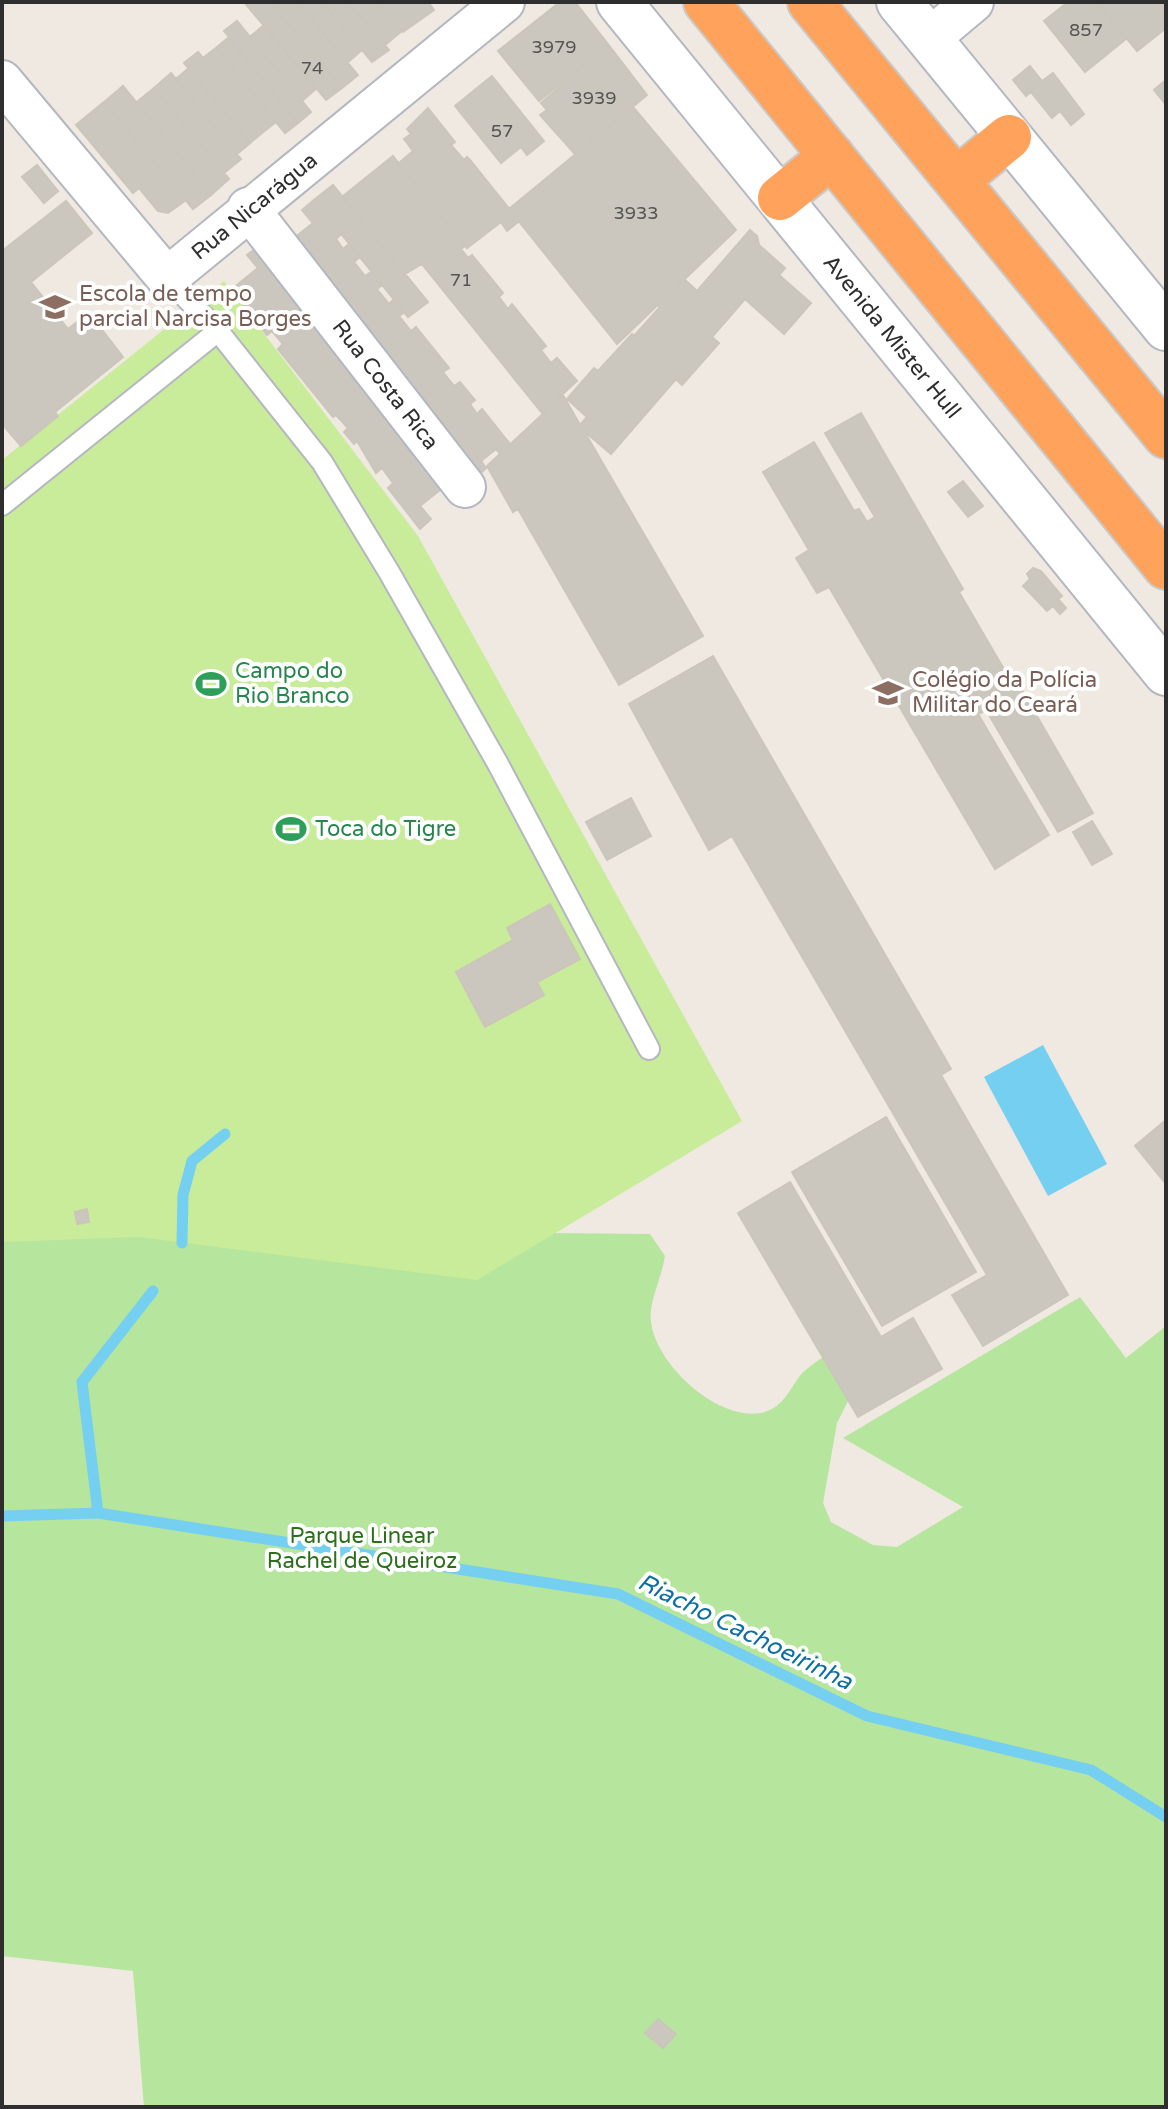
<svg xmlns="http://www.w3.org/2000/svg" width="1168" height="2109" font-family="'Varela Round',sans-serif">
<rect width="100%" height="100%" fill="#efe9e1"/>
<path fill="#b6e59e" d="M 2,1029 L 548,1233 L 650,1234 L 665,1256 C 662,1275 653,1294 651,1310 C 645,1356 715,1421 760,1413 C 781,1410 789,1391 799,1377 C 805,1369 815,1363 823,1357 L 850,1397 L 837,1423 L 823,1503 L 831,1522 L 873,1545 L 897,1547 L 963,1507 L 843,1438 L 1080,1297 L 1126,1358 L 1166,1326 L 1166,2107 L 144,2107 L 133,1971 L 2,1956 Z"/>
<path fill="#c9ec9a" d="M 224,281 L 418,536 L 742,1121 L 477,1280 L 139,1237 L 2,1242 L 2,460 Z"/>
<path fill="#75cff0" d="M 1043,1045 L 1107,1164 L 1048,1196 L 984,1077 Z"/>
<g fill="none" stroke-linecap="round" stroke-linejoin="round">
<path stroke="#75cff0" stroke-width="11" d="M 182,1243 L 183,1195 L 192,1161 L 225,1134
M 98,1513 L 82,1382 L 153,1291
M 2,1516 L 98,1513 L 618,1594 L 867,1716 L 1091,1770 L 1166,1817"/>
</g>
<path fill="#cbc7bf" stroke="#cbc5ba" stroke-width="2" d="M 244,2 L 270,2 L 342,88 L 326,100 Z
M 270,2 L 297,2 L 358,75 L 342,88 Z
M 297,2 L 322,2 L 362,50 L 348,62 Z
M 322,2 L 348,2 L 389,50 L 372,62 Z
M 348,2 L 377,2 L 402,31 L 385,45 Z
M 377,2 L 428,2 L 434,10 L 403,32 Z
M 560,2 L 575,2 L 608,44 L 539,101 L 498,51 Z
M 1068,2 L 1097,2 L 1127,38 L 1085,72 L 1044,21 Z
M 1097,2 L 1165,2 L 1166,28 L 1137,51 Z
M 237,21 L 311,112 L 298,123 L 224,31 Z
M 264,25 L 317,88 L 302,101 L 250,37 Z
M 228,38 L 298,123 L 285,133 L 216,48 Z
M 608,44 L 647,95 L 575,154 L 540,115 L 547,110 L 541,103 Z
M 216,48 L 276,122 L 263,132 L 203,58 Z
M 198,52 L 263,132 L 250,143 L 184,63 Z
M 1030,66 L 1042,81 L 1053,73 L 1084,114 L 1071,125 L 1060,111 L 1052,118 L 1031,92 L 1026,96 L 1013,80 Z
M 189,68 L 250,143 L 237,154 L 176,79 Z
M 171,73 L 241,159 L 224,173 L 154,88 Z
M 492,76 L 544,141 L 527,155 L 521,147 L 501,163 L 455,106 Z
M 1166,80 L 1166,105 L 1154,90 Z
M 123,86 L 211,195 L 193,209 L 104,102 Z
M 154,88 L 229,179 L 211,195 L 137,102 Z
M 104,102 L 186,200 L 168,213 L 158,211 L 139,188 L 133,193 L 76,125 Z
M 633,107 L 736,230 L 617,344 L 509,209 Z
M 428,108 L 455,142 L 451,145 L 464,160 L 467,157 L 470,160 L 519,221 L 507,231 L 501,222 L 467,248 L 399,163 L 413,151 L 404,139 L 411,134 L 407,129 Z
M 393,156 L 465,246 L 461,249 L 468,258 L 472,255 L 503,293 L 499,297 L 508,309 L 512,304 L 546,346 L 541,350 L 551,363 L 557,358 L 577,381 L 542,413 L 422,264 L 405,274 L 342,197 Z
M 37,165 L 58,191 L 44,203 L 22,177 Z
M 333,185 L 428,302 L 408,317 L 314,200 Z
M 314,200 L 341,234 L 336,239 L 343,249 L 349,244 L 360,257 L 354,262 L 365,276 L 371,272 L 382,285 L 377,289 L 389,304 L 394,299 L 405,312 L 399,316 L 411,331 L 416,327 L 449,368 L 443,372 L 454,386 L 460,382 L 475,400 L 470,404 L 477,414 L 482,409 L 510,444 L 500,454 L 496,449 L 481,461 L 486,468 L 471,482 L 284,246 L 313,223 L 302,210 Z
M 66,201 L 92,233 L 31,282 L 68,329 L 89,313 L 123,357 L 55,412 L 58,416 L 21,446 L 2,424 L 2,251 Z
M 750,230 L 757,236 L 759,245 L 785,268 L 779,275 L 811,303 L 784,334 L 745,299 L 712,337 L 719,343 L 682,385 L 676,379 L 611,454 L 584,431 L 703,636 L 619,685 L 518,509 L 513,512 L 487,466 L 563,395 L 580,425 L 587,417 L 567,399 L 594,368 L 598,371 L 632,334 L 634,336 L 660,307 L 658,305 L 684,279 L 697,291 Z
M 258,247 L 451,481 L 420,506 L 431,519 L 420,529 L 388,488 L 393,483 L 382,468 L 376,473 L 357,441 L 354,444 L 344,432 L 348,428 L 336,415 L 333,417 L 278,349 L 283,344 L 272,331 L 267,335 L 231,290 L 258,268 L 247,255 Z
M 861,413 L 963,589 L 959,592 L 977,623 L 1005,671 L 1009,668 L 1093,813 L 1058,832 L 986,710 L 978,714 L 1049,835 L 995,869 L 829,587 L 817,593 L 796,558 L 809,550 L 763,472 L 814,442 L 854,511 L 859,509 L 867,522 L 875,517 L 825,433 Z
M 963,481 L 983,506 L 968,517 L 948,492 Z
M 1033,568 L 1041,571 L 1062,596 L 1058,599 L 1066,608 L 1060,614 L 1053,606 L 1047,611 L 1023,586 L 1030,579 L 1027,574 Z
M 713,656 L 951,1069 L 941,1075 L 1068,1295 L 983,1346 L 952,1295 L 987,1275 L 732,836 L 709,850 L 629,704 Z
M 631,798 L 651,836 L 607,860 L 586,822 Z
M 1092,821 L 1112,854 L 1092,865 L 1073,832 Z
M 550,904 L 580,959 L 537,982 L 544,995 L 485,1027 L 456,972 L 513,940 L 507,928 Z
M 886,1117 L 976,1272 L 882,1326 L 792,1172 Z
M 1166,1120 L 1166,1184 L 1135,1146 Z
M 790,1182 L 881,1337 L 913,1318 L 942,1369 L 858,1417 L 738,1213 Z
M 87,1209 L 89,1222 L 77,1224 L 75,1212 Z
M 658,2019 L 676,2034 L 663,2048 L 645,2033 Z"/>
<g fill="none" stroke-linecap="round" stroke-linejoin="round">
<g stroke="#b4b7c1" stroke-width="24">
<path id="lane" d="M 167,278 L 218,331 L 322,462 L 389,572 L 498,764 L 649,1049
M 2,505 L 218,331"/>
</g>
<g stroke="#b4b7c1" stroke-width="44">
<g id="street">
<path d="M 929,39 L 973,2"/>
<path id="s1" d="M 2,81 L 167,278 L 504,2"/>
<path id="s2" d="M 248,208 L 465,487"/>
</g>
</g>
<g stroke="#b4b7c1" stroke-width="48">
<g id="secondary">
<path id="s3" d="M 619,2 L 1166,673"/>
<path d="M 899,2 L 1166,328"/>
</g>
</g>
<g stroke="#c9c9c9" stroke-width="48">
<path id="highway" d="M 706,2 L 1166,567
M 810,2 L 1166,436
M 957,180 L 1009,137
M 780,198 L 832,156"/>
</g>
<use href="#lane" stroke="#fff" stroke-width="20"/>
<use href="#street" stroke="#fff" stroke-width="40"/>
<use href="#secondary" stroke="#fff" stroke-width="44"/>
<use href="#highway" stroke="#ffa35c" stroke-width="44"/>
</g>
<defs>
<g id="school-bare" transform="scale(2.4)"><path d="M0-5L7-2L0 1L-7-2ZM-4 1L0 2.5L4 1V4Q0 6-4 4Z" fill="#8d6e63" stroke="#fff" stroke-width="2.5" paint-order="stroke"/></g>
<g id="stadium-bare" transform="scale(2.4)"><path d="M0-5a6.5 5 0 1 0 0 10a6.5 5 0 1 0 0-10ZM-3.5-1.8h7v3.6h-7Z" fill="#2e9e5b" stroke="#fff" stroke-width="2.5" paint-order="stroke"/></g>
</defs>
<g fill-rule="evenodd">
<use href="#school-bare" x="55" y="307"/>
<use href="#stadium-bare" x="211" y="684"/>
<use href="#school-bare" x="888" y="693"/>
<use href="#stadium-bare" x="291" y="829"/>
</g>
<g text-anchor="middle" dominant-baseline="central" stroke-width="8" stroke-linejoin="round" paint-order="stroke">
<g font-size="18" fill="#555452">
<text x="1086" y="30">857</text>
<text x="554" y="47">3979</text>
<text x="312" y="68">74</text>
<text x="594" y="98">3939</text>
<text x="502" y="131">57</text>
<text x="636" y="213">3933</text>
<text x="461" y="280">71</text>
</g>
<g font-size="22" fill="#2e2e2e" stroke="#fff">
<text stroke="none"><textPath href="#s1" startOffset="370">Rua Nicarágua</textPath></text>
<text stroke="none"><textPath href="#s3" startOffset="432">Avenida Mister Hull</textPath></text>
<text stroke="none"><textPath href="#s2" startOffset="224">Rua Costa Rica</textPath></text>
</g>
<g font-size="22" fill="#785e54" stroke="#fff" text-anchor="start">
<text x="79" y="294">Escola de tempo<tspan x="79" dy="25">parcial Narcisa Borges</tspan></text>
<text x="912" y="680">Colégio da Polícia<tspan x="912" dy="25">Militar do Ceará</tspan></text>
</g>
<g font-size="22" fill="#27864d" stroke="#fff" text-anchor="start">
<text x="235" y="671">Campo do<tspan x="235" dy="25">Rio Branco</tspan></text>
<text x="315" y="829">Toca do Tigre</text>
</g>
<g font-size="22" fill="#2c6e1b" stroke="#fff">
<text x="362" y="1536">Parque Linear<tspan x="362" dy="25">Rachel de Queiroz</tspan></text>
</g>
<g font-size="24" font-style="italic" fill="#0d6fa3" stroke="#fff">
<text transform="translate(745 1632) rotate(26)">Riacho Cachoeirinha</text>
</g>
</g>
<rect width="1168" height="2109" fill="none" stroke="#2e2e2e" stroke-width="8"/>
</svg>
